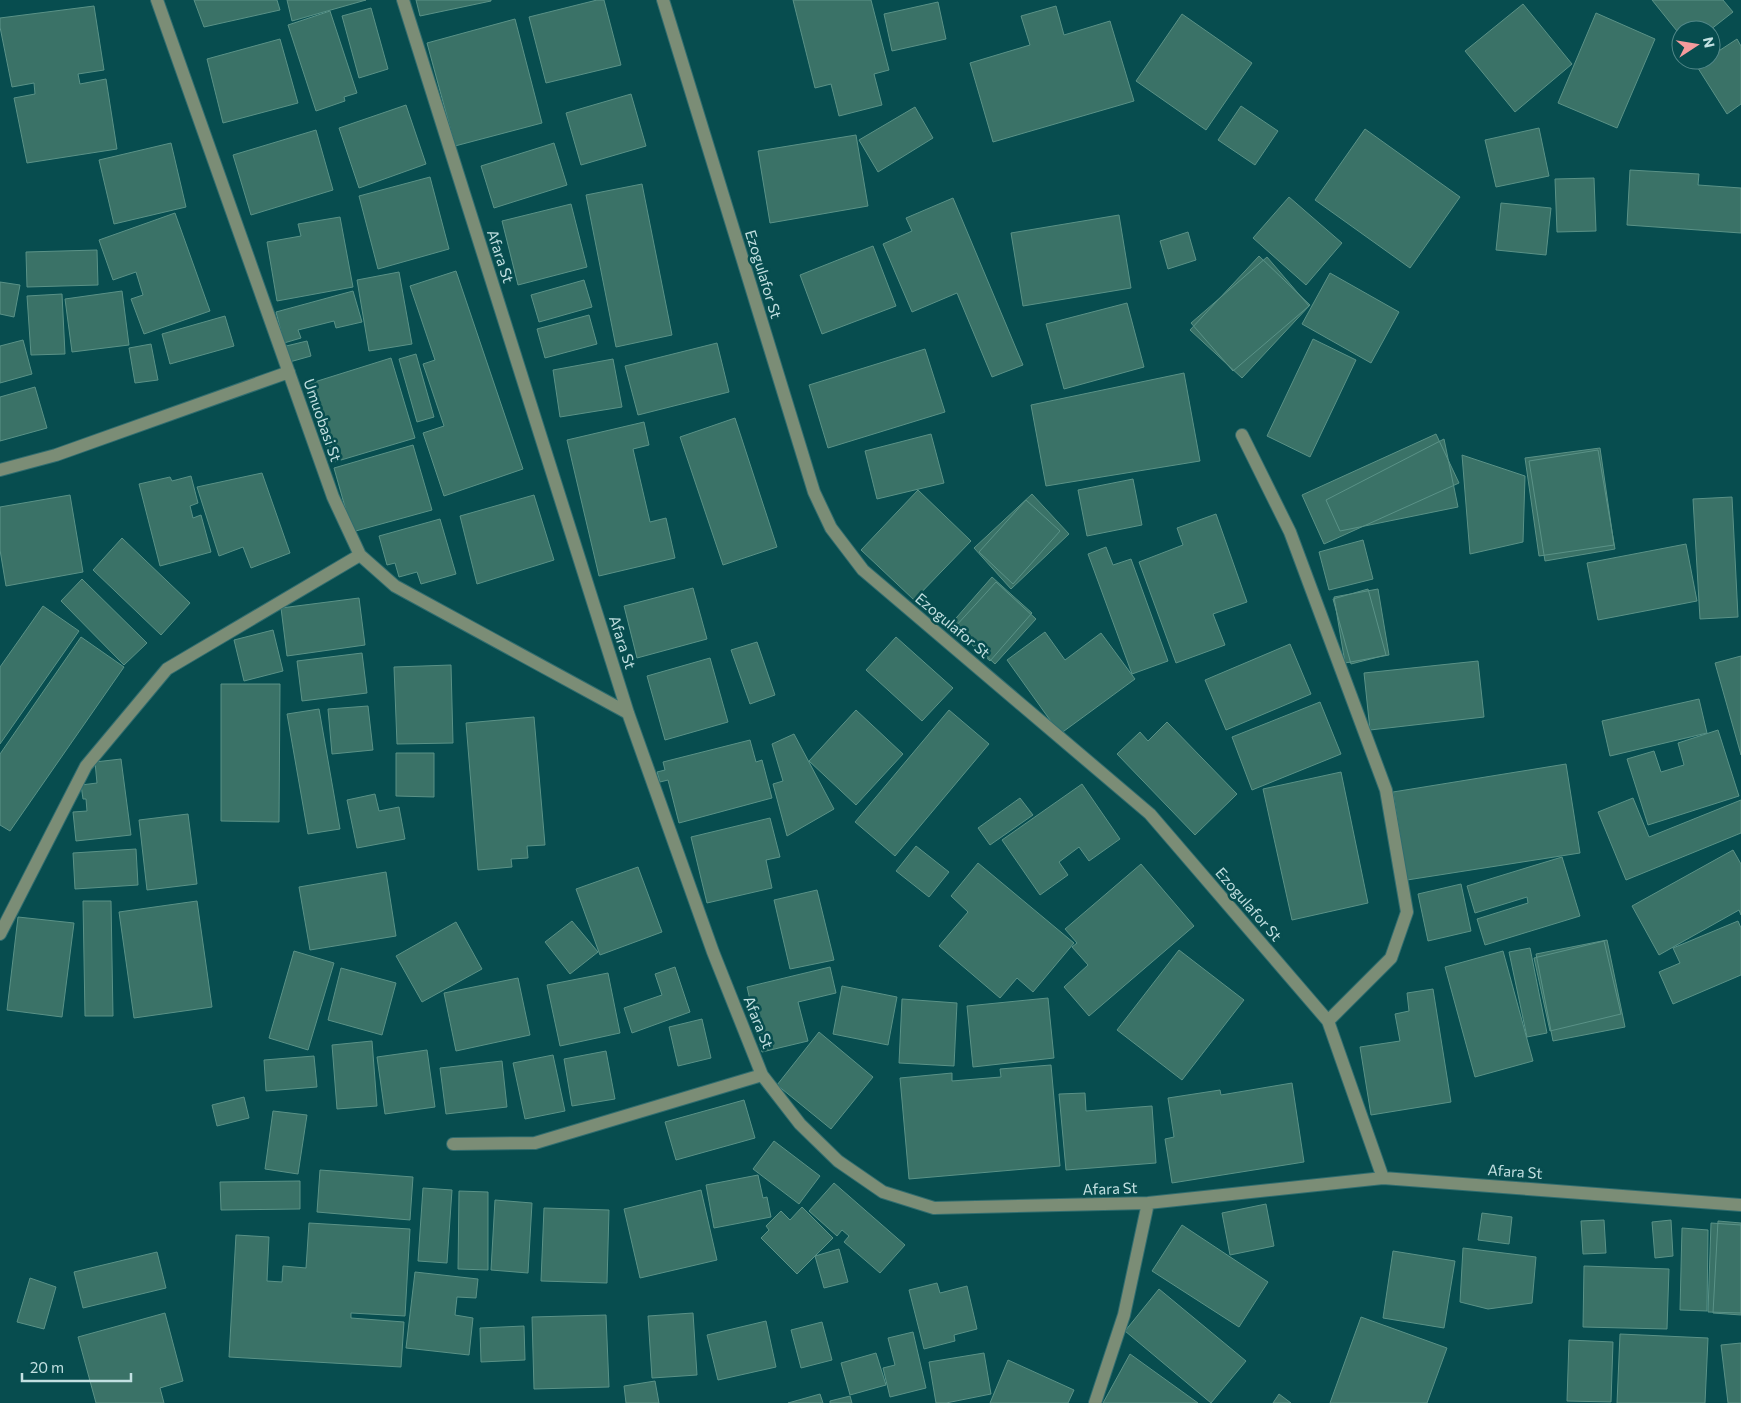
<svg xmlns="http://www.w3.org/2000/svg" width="1741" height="1403" font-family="Commissioner,sans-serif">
<rect width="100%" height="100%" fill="#074d4f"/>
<path fill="#3a7267" stroke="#5a9287" d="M 194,0 L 277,0 L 280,10 L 204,27 Z
M 287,0 L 366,0 L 292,21 Z
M 416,0 L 491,0 L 491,1 L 420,16 Z
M 597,0 L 604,0 L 621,65 L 546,83 L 529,17 Z
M 793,0 L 871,0 L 889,70 L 874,74 L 882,105 L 839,116 L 831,84 L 815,88 Z
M 1652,0 L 1723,0 L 1733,12 L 1710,30 L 1681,30 L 1681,36 Z
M 938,2 L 946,39 L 892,51 L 884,14 Z
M 1523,4 L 1572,64 L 1515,112 L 1465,51 Z
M 94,6 L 104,70 L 78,74 L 80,84 L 106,79 L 117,149 L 27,163 L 14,98 L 35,94 L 34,83 L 12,87 L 0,27 L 0,18 Z
M 1056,6 L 1064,35 L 1110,21 L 1134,101 L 993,142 L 970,63 L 1030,45 L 1021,16 Z
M 371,8 L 388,69 L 359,78 L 342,16 Z
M 330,11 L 357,93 L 344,97 L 345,101 L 316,111 L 288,25 Z
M 1596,13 L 1655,39 L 1617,128 L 1558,103 Z
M 1182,14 L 1252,63 L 1206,130 L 1136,81 Z
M 515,19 L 542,123 L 455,146 L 427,43 Z
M 280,39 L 298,103 L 223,123 L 207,59 Z
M 1737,39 L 1741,46 L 1741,104 L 1727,114 L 1696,65 L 1704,60 L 1711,60 L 1711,56 Z
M 631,94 L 646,146 L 581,165 L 566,113 Z
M 406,105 L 426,164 L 359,188 L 339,128 Z
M 1241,106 L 1278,131 L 1255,165 L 1218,140 Z
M 915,107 L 933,138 L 878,172 L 859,140 Z
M 1539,128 L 1549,176 L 1496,187 L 1485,140 Z
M 1365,129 L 1460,197 L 1410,268 L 1315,200 Z
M 316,130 L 333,190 L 251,215 L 233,155 Z
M 856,135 L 868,206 L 770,223 L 758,151 Z
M 171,143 L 186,207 L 114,224 L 99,160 Z
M 554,143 L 567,185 L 494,208 L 481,166 Z
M 1630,170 L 1699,174 L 1698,185 L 1741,188 L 1741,233 L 1627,225 Z
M 430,177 L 449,249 L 378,269 L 359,196 Z
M 1594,178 L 1596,231 L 1557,232 L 1555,179 Z
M 642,184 L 672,335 L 616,347 L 586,195 Z
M 1289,197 L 1342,243 L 1306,285 L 1253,238 Z
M 953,198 L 1023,365 L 992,377 L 957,293 L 912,312 L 883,244 L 912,231 L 906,218 Z
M 1501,203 L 1551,208 L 1546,255 L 1496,250 Z
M 571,204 L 587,267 L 518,285 L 502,221 Z
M 175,213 L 210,311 L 144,334 L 131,299 L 143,295 L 136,272 L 113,280 L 99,240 Z
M 1119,215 L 1131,288 L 1023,306 L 1011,233 Z
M 340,217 L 353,287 L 277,301 L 267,242 L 301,236 L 298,224 Z
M 1188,232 L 1196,260 L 1168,269 L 1160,241 Z
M 873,246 L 896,306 L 822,334 L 800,275 Z
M 97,250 L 98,285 L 27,287 L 26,252 Z
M 1259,256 L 1310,305 L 1242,378 L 1190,330 Z
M 1267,257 L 1309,306 L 1233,371 L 1191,323 Z
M 456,271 L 523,469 L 444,496 L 423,433 L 444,426 L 423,364 L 435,360 L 410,286 Z
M 399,272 L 412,344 L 369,351 L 357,280 Z
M 1330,273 L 1399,312 L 1371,363 L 1302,324 Z
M 584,280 L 592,307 L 539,322 L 531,295 Z
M 0,282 L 20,285 L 14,317 L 0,314 Z
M 122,291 L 129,345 L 72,352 L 65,299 Z
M 353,291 L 362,322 L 336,328 L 334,321 L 298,330 L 301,338 L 284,343 L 276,312 Z
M 62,294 L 65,354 L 31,355 L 27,296 Z
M 1127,303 L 1144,367 L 1064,389 L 1046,324 Z
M 589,315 L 597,344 L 545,358 L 537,329 Z
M 225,316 L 234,346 L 170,364 L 162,334 Z
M 1313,339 L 1356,360 L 1310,457 L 1267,436 Z
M 23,340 L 32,374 L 0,383 L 0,346 Z
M 307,341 L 311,356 L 286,363 L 282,347 Z
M 717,343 L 729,392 L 638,415 L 625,366 Z
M 151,344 L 158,380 L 135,383 L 129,348 Z
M 925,349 L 945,412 L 828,448 L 809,385 Z
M 416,354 L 434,417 L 417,422 L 399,359 Z
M 391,358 L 415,438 L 331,463 L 308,384 Z
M 613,359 L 622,407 L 560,417 L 553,370 Z
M 1184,373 L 1200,461 L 1046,486 L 1031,405 Z
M 35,387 L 47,428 L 0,441 L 0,397 Z
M 735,418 L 777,547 L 723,565 L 680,437 Z
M 644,422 L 649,445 L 633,449 L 650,522 L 666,518 L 675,558 L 599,576 L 567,440 Z
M 931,434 L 944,483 L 877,499 L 865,451 Z
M 1436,434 L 1459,483 L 1324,544 L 1302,495 Z
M 1444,439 L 1458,507 L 1340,531 L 1326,500 Z
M 413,445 L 432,510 L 352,532 L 334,468 Z
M 1600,448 L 1614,545 L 1539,556 L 1525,458 Z
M 1598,450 L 1615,549 L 1545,561 L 1529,461 Z
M 1462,455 L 1525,476 L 1523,542 L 1470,554 Z
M 262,473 L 290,553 L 251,568 L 243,547 L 219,556 L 197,487 Z
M 191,476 L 198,503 L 190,506 L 193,518 L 201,515 L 211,552 L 160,566 L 139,484 L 170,477 L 172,481 Z
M 1133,479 L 1142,525 L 1087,536 L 1078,490 Z
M 918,490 L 971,541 L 914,600 L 861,550 Z
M 1032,494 L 1069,534 L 1011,589 L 974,548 Z
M 70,495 L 83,572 L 6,586 L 0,550 L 0,507 Z
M 534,495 L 554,560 L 477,584 L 460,516 Z
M 1732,497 L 1738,617 L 1700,619 L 1693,499 Z
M 1026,500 L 1060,531 L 1013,584 L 979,552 Z
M 1216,514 L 1247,602 L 1213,614 L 1225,645 L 1176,663 L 1139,562 L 1183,545 L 1177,528 Z
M 440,519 L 456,574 L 421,584 L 417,572 L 399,577 L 395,563 L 387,565 L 379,536 Z
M 122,538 L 190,603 L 161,635 L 93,570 Z
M 1363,540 L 1373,579 L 1329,590 L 1319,552 Z
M 1686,544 L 1697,601 L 1598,620 L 1587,563 Z
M 1106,547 L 1113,565 L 1131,559 L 1168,661 L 1132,674 L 1088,554 Z
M 992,577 L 1032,613 L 990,661 L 950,625 Z
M 82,579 L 147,643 L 124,665 L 61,601 Z
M 996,582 L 1036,619 L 995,664 L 955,627 Z
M 693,588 L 707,639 L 637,658 L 624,606 Z
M 1368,589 L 1386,655 L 1351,664 L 1333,599 Z
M 1378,589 L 1389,655 L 1345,663 L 1334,597 Z
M 359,598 L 365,645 L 287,656 L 281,608 Z
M 43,606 L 79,631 L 0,744 L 0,667 Z
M 273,630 L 283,671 L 244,681 L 234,640 Z
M 1045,632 L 1065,660 L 1101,633 L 1135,679 L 1060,734 L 1007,660 Z
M 81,637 L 124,667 L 10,831 L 0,825 L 0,754 Z
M 896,637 L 953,688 L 922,721 L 866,670 Z
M 757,642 L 775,695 L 750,704 L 731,650 Z
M 1290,644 L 1311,694 L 1226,730 L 1205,680 Z
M 362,653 L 367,693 L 302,701 L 297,661 Z
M 1741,656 L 1741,755 L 1715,663 Z
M 710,658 L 728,722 L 665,740 L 647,676 Z
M 1478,661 L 1484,717 L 1370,730 L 1364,673 Z
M 451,665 L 453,743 L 397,744 L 394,667 Z
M 221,684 L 280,684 L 279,822 L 221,821 Z
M 1699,699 L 1707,733 L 1610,756 L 1602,721 Z
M 1320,702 L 1341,754 L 1252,790 L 1232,737 Z
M 368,706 L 373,750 L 332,754 L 328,709 Z
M 319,709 L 340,829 L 308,834 L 287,714 Z
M 856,710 L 903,754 L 856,805 L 809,761 Z
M 949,710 L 989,744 L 895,856 L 855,822 Z
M 534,717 L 545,845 L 527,846 L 528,858 L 511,859 L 512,867 L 478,870 L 466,723 Z
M 1167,722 L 1237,794 L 1195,835 L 1117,754 L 1140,732 L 1148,741 Z
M 1718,730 L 1739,796 L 1648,825 L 1627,759 L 1654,751 L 1661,772 L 1684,765 L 1678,743 Z
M 794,734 L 834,809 L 787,836 L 773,784 L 783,781 L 772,744 Z
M 750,740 L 756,762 L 762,760 L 772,798 L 679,823 L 668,780 L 660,782 L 657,772 L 665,770 L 663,762 Z
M 396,753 L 434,753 L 434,797 L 396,796 Z
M 121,759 L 131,835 L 76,841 L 73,812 L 87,811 L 86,799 L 83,799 L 81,785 L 97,783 L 95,762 Z
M 1566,764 L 1580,853 L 1407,880 L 1393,792 Z
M 1341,772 L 1368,903 L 1292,920 L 1263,789 Z
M 1082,784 L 1120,839 L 1089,861 L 1079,847 L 1059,862 L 1068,875 L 1040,895 L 1002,840 Z
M 375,794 L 379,811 L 399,807 L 405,839 L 357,848 L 347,800 Z
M 1020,798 L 1033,815 L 990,845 L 978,828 Z
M 1633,798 L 1649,837 L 1741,800 L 1741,833 L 1626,880 L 1598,812 Z
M 188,814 L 197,884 L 147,890 L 139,820 Z
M 770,818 L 780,857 L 766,860 L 772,888 L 707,903 L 691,837 Z
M 916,846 L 949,872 L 929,897 L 896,871 Z
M 136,849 L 138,885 L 75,889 L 73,853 Z
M 1733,850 L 1741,864 L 1741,915 L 1739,910 L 1659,955 L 1632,906 Z
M 1562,857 L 1580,916 L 1485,945 L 1477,919 L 1528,903 L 1527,897 L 1475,913 L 1467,886 Z
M 978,863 L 1074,943 L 1033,992 L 1017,978 L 1000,998 L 939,946 L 968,912 L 951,896 Z
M 1141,864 L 1194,926 L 1089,1016 L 1064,987 L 1088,965 L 1072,947 L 1077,943 L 1065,929 Z
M 638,867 L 662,932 L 600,955 L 576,889 Z
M 386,872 L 396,936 L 310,950 L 299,887 Z
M 1461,884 L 1471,931 L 1428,941 L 1418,894 Z
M 817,890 L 834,960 L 790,969 L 774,900 Z
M 83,901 L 111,901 L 113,1016 L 85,1016 Z
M 197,901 L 212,1007 L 134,1018 L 119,912 Z
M 18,917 L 74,923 L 62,1017 L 7,1010 Z
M 572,921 L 598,952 L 570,974 L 545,942 Z
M 1738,921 L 1741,928 L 1741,975 L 1673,1004 L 1659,972 L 1680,963 L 1673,948 Z
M 456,922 L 482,969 L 422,1002 L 396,956 Z
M 1607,940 L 1625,1027 L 1553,1041 L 1536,954 Z
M 1604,941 L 1621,1014 L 1550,1031 L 1534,958 Z
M 1530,948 L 1547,1033 L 1527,1037 L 1509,952 Z
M 1179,950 L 1244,1000 L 1182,1080 L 1117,1030 Z
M 294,951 L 334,963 L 308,1050 L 269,1038 Z
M 1503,951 L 1533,1061 L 1475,1077 L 1445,967 Z
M 675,967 L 690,1012 L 632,1033 L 624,1008 L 662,995 L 655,974 Z
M 830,967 L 836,993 L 798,1002 L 808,1041 L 762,1052 L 747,987 Z
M 341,968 L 396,983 L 382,1035 L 328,1020 Z
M 608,973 L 620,1033 L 560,1046 L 547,985 Z
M 518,978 L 530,1035 L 456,1051 L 444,993 Z
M 842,986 L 897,997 L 888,1045 L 833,1034 Z
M 1433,989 L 1451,1102 L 1371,1115 L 1360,1047 L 1400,1041 L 1395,1014 L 1409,1011 L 1407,993 Z
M 1048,998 L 1054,1058 L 973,1067 L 967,1006 Z
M 902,999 L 957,1003 L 954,1066 L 899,1063 Z
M 702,1019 L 711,1058 L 678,1066 L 669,1027 Z
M 819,1032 L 873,1077 L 831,1129 L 777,1085 Z
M 372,1041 L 377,1106 L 337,1109 L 332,1045 Z
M 427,1050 L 435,1107 L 385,1114 L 377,1057 Z
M 606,1051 L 615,1099 L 572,1106 L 564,1059 Z
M 553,1055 L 565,1111 L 525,1119 L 513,1063 Z
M 314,1056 L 317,1087 L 266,1091 L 264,1060 Z
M 502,1061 L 507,1107 L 446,1114 L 440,1068 Z
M 1051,1065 L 1060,1166 L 909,1179 L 900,1078 L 952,1073 L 952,1081 L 1001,1077 L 1000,1069 Z
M 1292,1083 L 1304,1162 L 1172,1183 L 1165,1139 L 1174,1137 L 1168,1098 L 1220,1090 L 1221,1095 Z
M 1085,1093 L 1086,1111 L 1152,1106 L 1156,1163 L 1066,1170 L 1059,1094 Z
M 244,1097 L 249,1118 L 217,1126 L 212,1105 Z
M 744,1100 L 755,1138 L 676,1160 L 665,1122 Z
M 273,1111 L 307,1115 L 298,1174 L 265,1169 Z
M 774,1141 L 820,1176 L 799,1204 L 753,1169 Z
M 320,1170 L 413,1177 L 410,1220 L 317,1212 Z
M 758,1175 L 763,1198 L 767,1197 L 771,1217 L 714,1228 L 706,1185 Z
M 300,1181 L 300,1209 L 221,1210 L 220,1182 Z
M 834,1183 L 905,1245 L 880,1273 L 844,1242 L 849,1236 L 842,1230 L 837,1236 L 809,1211 Z
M 423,1188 L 452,1190 L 447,1263 L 418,1261 Z
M 701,1190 L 717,1260 L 640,1278 L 624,1209 Z
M 459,1191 L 488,1192 L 488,1270 L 458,1269 Z
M 495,1200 L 532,1203 L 528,1273 L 491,1270 Z
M 1266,1204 L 1274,1246 L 1230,1255 L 1222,1213 Z
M 802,1207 L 833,1238 L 797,1274 L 761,1238 L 769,1230 L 766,1226 L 781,1211 L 790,1220 Z
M 544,1208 L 609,1210 L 607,1283 L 541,1281 Z
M 1482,1213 L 1512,1217 L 1509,1244 L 1478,1240 Z
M 1604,1220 L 1606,1253 L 1583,1254 L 1581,1221 Z
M 1671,1220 L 1673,1256 L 1655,1258 L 1652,1222 Z
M 1718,1221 L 1741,1223 L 1741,1315 L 1713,1313 Z
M 309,1223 L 410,1229 L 405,1316 L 351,1313 L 351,1318 L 404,1322 L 401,1367 L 229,1357 L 236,1235 L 269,1237 L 267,1281 L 282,1282 L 283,1266 L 306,1268 Z
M 1711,1223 L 1741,1225 L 1741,1313 L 1708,1312 Z
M 1182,1225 L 1268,1282 L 1239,1327 L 1152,1271 Z
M 1682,1228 L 1708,1230 L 1707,1311 L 1680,1310 Z
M 1463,1248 L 1536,1257 L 1532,1303 L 1488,1309 L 1460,1302 Z
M 839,1249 L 848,1282 L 824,1288 L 815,1256 Z
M 1393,1251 L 1455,1261 L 1444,1328 L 1383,1318 Z
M 157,1252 L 166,1288 L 83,1308 L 74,1272 Z
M 1584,1266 L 1669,1269 L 1667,1329 L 1583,1327 Z
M 415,1272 L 478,1279 L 476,1298 L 457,1297 L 455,1315 L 473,1318 L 469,1355 L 406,1348 Z
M 30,1278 L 56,1287 L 44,1329 L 17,1322 Z
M 937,1283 L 940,1293 L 967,1286 L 977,1329 L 954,1335 L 955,1341 L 924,1349 L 909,1290 Z
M 1159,1289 L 1246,1361 L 1211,1403 L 1125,1331 Z
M 165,1313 L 183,1381 L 160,1388 L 164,1403 L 96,1403 L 78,1337 Z
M 693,1313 L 697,1375 L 652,1378 L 648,1316 Z
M 606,1315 L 609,1387 L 534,1389 L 532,1317 Z
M 1361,1317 L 1447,1348 L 1427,1403 L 1330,1403 Z
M 766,1321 L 776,1367 L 718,1380 L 707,1335 Z
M 822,1322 L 832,1360 L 801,1368 L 791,1330 Z
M 524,1326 L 525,1360 L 481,1362 L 480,1328 Z
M 913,1332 L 926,1388 L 890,1397 L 883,1368 L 895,1365 L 888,1338 Z
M 1620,1334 L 1708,1338 L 1705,1403 L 1617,1403 Z
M 1569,1340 L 1613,1342 L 1611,1402 L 1567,1401 Z
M 1741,1343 L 1741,1403 L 1728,1403 L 1721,1345 Z
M 876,1353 L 886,1385 L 850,1395 L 841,1363 Z
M 984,1353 L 991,1394 L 946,1403 L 936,1403 L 929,1362 Z
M 1130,1354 L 1198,1403 L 1103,1403 Z
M 1008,1360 L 1074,1390 L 1068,1403 L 990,1403 Z
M 655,1381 L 659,1403 L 626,1403 L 624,1386 Z
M 820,1394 L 823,1403 L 788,1403 Z
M 1279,1394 L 1291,1403 L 1273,1403 Z
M 850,1396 L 852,1403 L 830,1403 L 830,1401 Z"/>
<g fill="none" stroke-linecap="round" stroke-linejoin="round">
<g stroke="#306d6f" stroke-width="14">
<path id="minor" d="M 157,0 L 333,497 L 360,555 L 395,586 L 628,713
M 403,0 L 628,713 L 713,952 L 762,1075 L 800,1124 L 838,1161 L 883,1192 L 934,1208 L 1148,1203 L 1383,1178 L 1741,1205
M 663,0 L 814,492 L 831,528 L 863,570 L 1150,814 L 1328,1021 L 1383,1178
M 1242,435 L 1290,532 L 1386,790 L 1407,912 L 1391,958 L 1328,1021
M 0,470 L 56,455 L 289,372
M 0,934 L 86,766 L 167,669 L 360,555
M 453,1144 L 535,1143 L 762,1075
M 1095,1403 L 1124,1315 L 1148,1203"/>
</g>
<use href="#minor" stroke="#7b8d76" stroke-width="12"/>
</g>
<g text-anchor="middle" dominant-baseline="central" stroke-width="5" stroke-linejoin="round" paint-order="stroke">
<g font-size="15" fill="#c2e0e1" stroke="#074d4f">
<text transform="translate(501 256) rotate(72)">Afara St</text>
<text transform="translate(764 274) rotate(73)">Ezogulafor St</text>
<text transform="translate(323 420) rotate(71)">Umuobasi St</text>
<text transform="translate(953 625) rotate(40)">Ezogulafor St</text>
<text transform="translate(623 642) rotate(72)">Afara St</text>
<text transform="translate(1249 904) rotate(49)">Ezogulafor St</text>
<text transform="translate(759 1022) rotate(68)">Afara St</text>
<text transform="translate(1515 1171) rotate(4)">Afara St</text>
<text transform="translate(1110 1188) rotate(-2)">Afara St</text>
</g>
</g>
<g transform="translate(1696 45) rotate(78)"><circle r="24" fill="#074d4f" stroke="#528889"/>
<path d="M0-4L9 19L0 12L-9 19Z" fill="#f59b9c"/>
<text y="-8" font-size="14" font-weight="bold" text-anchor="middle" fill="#c2e0e1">N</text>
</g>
<path d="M22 1373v8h109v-8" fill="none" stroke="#c2e0e1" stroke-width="2.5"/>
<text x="30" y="1373" font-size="15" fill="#c2e0e1" stroke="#074d4f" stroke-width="4" paint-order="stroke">20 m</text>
</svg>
